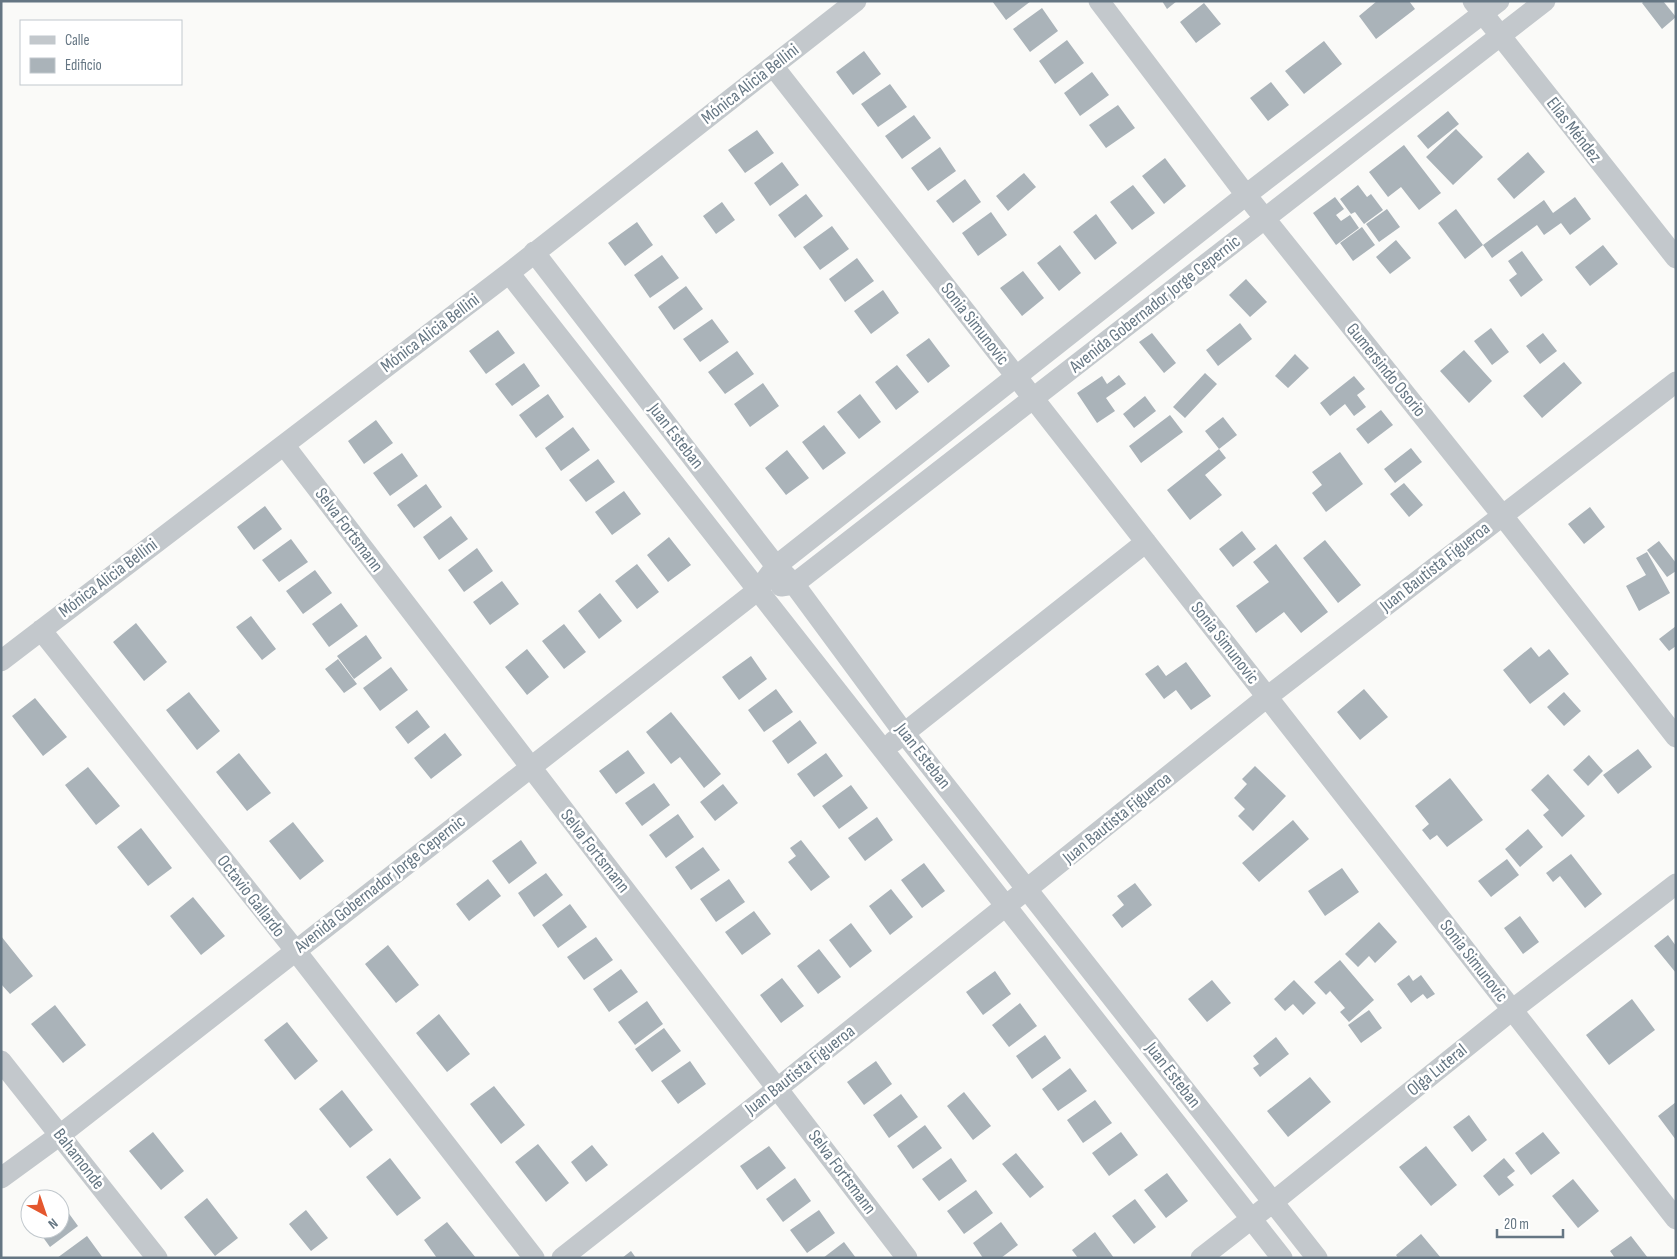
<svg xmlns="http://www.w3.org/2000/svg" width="1677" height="1259" font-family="'Sofia Sans Condensed',sans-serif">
<rect width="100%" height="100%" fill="#fafaf8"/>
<path fill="#aab3b9" d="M 992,1 L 1031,1 L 1006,20 Z
M 1162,1 L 1177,1 L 1167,9 Z
M 1377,1 L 1409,1 L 1415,9 L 1376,39 L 1359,16 Z
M 1644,1 L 1663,1 L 1676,17 L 1662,29 L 1642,3 Z
M 1204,3 L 1221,24 L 1196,43 L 1180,22 Z
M 1042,8 L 1058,31 L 1030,52 L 1013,29 Z
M 1067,40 L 1084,63 L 1055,84 L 1039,61 Z
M 1324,41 L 1342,64 L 1304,94 L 1285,71 Z
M 864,51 L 881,74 L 853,95 L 836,72 Z
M 1092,72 L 1109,95 L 1080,116 L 1064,93 Z
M 1271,82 L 1289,105 L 1268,121 L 1250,98 Z
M 890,84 L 907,107 L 878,127 L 861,104 Z
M 1118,105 L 1135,128 L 1106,148 L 1089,125 Z
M 1448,111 L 1459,124 L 1428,149 L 1417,136 Z
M 914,115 L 931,138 L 902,159 L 885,136 Z
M 1456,129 L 1483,157 L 1453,185 L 1426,157 Z
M 757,130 L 774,153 L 745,173 L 728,150 Z
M 1404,145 L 1441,193 L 1419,210 L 1401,187 L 1388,197 L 1369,172 Z
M 940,147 L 956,171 L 928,191 L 911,168 Z
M 1528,152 L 1545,172 L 1514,199 L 1497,179 Z
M 1165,158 L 1186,186 L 1164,204 L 1142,176 Z
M 782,162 L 799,185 L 770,206 L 754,183 Z
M 1024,173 L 1036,187 L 1008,211 L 996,196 Z
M 965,179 L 981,202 L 953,223 L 936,201 Z
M 1133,185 L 1155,213 L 1132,230 L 1110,202 Z
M 1358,185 L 1367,197 L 1371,194 L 1383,210 L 1364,224 L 1355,212 L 1351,214 L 1340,199 Z
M 806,194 L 823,216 L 795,238 L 778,215 Z
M 1335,197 L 1344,209 L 1336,215 L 1341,221 L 1350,215 L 1359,228 L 1336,245 L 1313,213 Z
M 1575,197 L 1591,219 L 1570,235 L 1561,223 L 1544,235 L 1537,225 L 1492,258 L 1483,245 L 1544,200 L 1553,213 Z
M 722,202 L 735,220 L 716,234 L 703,216 Z
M 1387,209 L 1400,227 L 1379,242 L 1366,224 Z
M 1456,209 L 1483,245 L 1465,259 L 1438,223 Z
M 991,212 L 1007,235 L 978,256 L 962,233 Z
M 1096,214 L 1117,243 L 1095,260 L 1073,232 Z
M 637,222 L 653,245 L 625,266 L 608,243 Z
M 832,226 L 849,249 L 820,270 L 803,247 Z
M 1362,227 L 1375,245 L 1353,261 L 1340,243 Z
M 1396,240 L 1411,258 L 1390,274 L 1376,257 Z
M 1060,245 L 1081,273 L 1059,291 L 1037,263 Z
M 1603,245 L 1618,264 L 1590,286 L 1575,267 Z
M 1522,251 L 1543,280 L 1521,297 L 1509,280 L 1517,274 L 1508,261 Z
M 662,255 L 679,278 L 650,298 L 634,275 Z
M 857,258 L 874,281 L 845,302 L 829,279 Z
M 1023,271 L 1044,298 L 1022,316 L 1000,288 Z
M 1246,279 L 1267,302 L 1250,317 L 1229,295 Z
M 686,286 L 703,309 L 674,330 L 658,307 Z
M 883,290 L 899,313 L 871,334 L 854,311 Z
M 712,319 L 729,342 L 700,362 L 683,339 Z
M 1240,323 L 1252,339 L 1218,366 L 1206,350 Z
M 1491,328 L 1509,352 L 1492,365 L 1474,341 Z
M 498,330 L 515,353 L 486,374 L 469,351 Z
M 1152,333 L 1176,363 L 1164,373 L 1139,342 Z
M 1543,333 L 1557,351 L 1540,364 L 1526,346 Z
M 929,338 L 950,366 L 928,383 L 906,355 Z
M 1464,350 L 1492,381 L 1469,403 L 1440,371 Z
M 737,351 L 754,374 L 725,394 L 708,372 Z
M 1295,354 L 1309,368 L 1288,388 L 1275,376 Z
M 1564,362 L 1582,383 L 1542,418 L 1523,396 Z
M 524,363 L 540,386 L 512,406 L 495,384 Z
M 897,365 L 919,392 L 896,410 L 875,382 Z
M 1205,373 L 1217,384 L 1185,418 L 1173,407 Z
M 1119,375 L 1126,384 L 1106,398 L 1115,411 L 1097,423 L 1077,393 L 1102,376 L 1107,384 Z
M 1354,376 L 1365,389 L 1357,395 L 1366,407 L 1354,416 L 1345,404 L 1330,416 L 1320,403 Z
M 763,383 L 779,406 L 750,427 L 734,404 Z
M 548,394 L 564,417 L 536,438 L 519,415 Z
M 860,394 L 881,422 L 859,439 L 837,412 Z
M 1145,396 L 1156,411 L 1134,428 L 1123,414 Z
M 1381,410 L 1393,425 L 1368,444 L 1356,429 Z
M 1170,415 L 1183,432 L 1141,463 L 1129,446 Z
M 1223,417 L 1237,435 L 1219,449 L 1205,431 Z
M 376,420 L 393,443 L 364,464 L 348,441 Z
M 824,425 L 846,453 L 823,470 L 802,442 Z
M 573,427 L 590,450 L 561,471 L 545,448 Z
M 1411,448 L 1422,462 L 1395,483 L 1384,469 Z
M 1219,449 L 1226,458 L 1205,475 L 1222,495 L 1190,520 L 1167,490 Z
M 787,450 L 809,478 L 786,495 L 765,468 Z
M 1340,452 L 1363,484 L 1326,512 L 1312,493 L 1322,485 L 1312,472 Z
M 402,453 L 418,476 L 390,496 L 373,473 Z
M 598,459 L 615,482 L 586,502 L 569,480 Z
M 1404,483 L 1423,505 L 1409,517 L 1390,494 Z
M 426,484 L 442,507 L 414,528 L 397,505 Z
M 624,491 L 641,514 L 612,535 L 595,512 Z
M 265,506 L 282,529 L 254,550 L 237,527 Z
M 1590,507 L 1605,527 L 1584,544 L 1568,524 Z
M 451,516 L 468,539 L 439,560 L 423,537 Z
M 1242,531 L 1256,549 L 1233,567 L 1219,549 Z
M 669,537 L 691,565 L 668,582 L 647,555 Z
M 291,539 L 308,562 L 279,582 L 262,560 Z
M 1325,540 L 1361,585 L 1338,603 L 1303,558 Z
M 1659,541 L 1676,563 L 1676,571 L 1667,577 L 1647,550 Z
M 1276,544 L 1328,612 L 1301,633 L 1284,612 L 1256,633 L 1236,606 L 1269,582 L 1253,562 Z
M 477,548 L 493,571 L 464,592 L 448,570 Z
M 1647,552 L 1670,593 L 1639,611 L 1626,586 L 1646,575 L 1636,558 Z
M 637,564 L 659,592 L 637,609 L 615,581 Z
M 315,570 L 332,593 L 303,614 L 286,591 Z
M 502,581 L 519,604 L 490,625 L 473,602 Z
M 600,593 L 622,621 L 599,639 L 578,611 Z
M 341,603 L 358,626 L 329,647 L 312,624 Z
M 251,616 L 276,649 L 262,660 L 236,627 Z
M 136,623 L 167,662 L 144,681 L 113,642 Z
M 564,624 L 586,652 L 564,669 L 542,641 Z
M 1676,626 L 1676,646 L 1669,651 L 1659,639 Z
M 366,635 L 382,658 L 354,679 L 337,656 Z
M 1531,647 L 1539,657 L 1549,649 L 1569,674 L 1530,704 L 1503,670 Z
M 527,649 L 549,677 L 527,695 L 505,667 Z
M 751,656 L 767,679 L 739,700 L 722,677 Z
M 338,659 L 357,684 L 344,693 L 325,669 Z
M 1186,662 L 1211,696 L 1191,710 L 1176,690 L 1164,699 L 1145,674 L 1158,665 L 1166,676 Z
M 391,667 L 408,690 L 380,711 L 363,688 Z
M 776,689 L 793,712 L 764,732 L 748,710 Z
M 1364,689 L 1388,717 L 1360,740 L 1337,712 Z
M 189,692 L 220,731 L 197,750 L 166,710 Z
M 1564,692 L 1581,711 L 1564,726 L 1547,707 Z
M 35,698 L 67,737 L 43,756 L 12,716 Z
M 417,710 L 430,727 L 408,744 L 395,727 Z
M 671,712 L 721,774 L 704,788 L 680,757 L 671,764 L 646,732 Z
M 800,720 L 817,743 L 788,764 L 772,741 Z
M 445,733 L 462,755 L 431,779 L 414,758 Z
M 1638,749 L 1652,767 L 1618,794 L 1603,775 Z
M 628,750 L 645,773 L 616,794 L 599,771 Z
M 239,753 L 271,793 L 247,811 L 216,772 Z
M 826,753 L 843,776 L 814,797 L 797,774 Z
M 1589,755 L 1603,771 L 1588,786 L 1573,770 Z
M 1255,766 L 1286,796 L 1253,831 L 1238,816 L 1245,809 L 1234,798 L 1247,784 L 1242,779 Z
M 88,767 L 120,806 L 96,825 L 65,785 Z
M 1548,774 L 1585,816 L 1562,837 L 1543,815 L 1549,810 L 1531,790 Z
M 1450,778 L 1483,820 L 1447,847 L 1437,835 L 1430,840 L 1422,830 L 1429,824 L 1415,806 Z
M 654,783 L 670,805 L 642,826 L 625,803 Z
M 723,784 L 738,803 L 715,821 L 700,802 Z
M 851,785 L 868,808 L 839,829 L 822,806 Z
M 678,814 L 694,837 L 666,858 L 649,835 Z
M 877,817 L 893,840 L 865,861 L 848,838 Z
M 1293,820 L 1309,839 L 1259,882 L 1242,863 Z
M 293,822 L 324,861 L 300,880 L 269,841 Z
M 141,828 L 172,868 L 148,886 L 117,847 Z
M 1528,829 L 1543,847 L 1520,867 L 1505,849 Z
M 521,840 L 537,863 L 509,884 L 492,861 Z
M 801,840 L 830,877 L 811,891 L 788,862 L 796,856 L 790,848 Z
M 703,847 L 720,870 L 691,890 L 675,867 Z
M 1571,854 L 1602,894 L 1585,908 L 1560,876 L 1553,882 L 1546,873 Z
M 1507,859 L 1519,875 L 1491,897 L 1478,881 Z
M 924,863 L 945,891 L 922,908 L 901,880 Z
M 1342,868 L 1359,892 L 1325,916 L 1308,891 Z
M 546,873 L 563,895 L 534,917 L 518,893 Z
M 488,879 L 501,896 L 469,921 L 456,904 Z
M 729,879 L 745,902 L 716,922 L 700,899 Z
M 1135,883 L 1152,905 L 1122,928 L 1112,915 L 1124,905 L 1117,896 Z
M 891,889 L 913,917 L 890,935 L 869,906 Z
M 193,897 L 225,936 L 201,955 L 170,916 Z
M 570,904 L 587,927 L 558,948 L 542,925 Z
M 754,911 L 771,934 L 742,955 L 725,932 Z
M 1520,916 L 1539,942 L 1523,954 L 1504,928 Z
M 1379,922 L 1397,942 L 1375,963 L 1369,956 L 1358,967 L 1345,954 Z
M 851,923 L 872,951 L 850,968 L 829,940 Z
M 1668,935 L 1676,946 L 1676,973 L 1654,946 Z
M 1,936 L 33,976 L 10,994 L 1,984 Z
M 596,937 L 613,960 L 584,980 L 567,957 Z
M 388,945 L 419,985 L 396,1003 L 365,964 Z
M 819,949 L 841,977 L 818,994 L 797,966 Z
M 1340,960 L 1374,1000 L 1349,1022 L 1340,1012 L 1345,1008 L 1330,991 L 1326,995 L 1314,982 Z
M 621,969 L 638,992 L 609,1012 L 593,989 Z
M 995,971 L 1011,994 L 983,1015 L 966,992 Z
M 1409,975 L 1413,981 L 1421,975 L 1435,994 L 1427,999 L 1423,994 L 1411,1003 L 1397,984 Z
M 782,978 L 804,1006 L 781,1023 L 760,995 Z
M 1212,980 L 1231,1003 L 1207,1022 L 1188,999 Z
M 1294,980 L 1316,1003 L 1303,1015 L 1293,1004 L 1285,1011 L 1274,999 Z
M 1632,999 L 1655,1030 L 1609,1065 L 1586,1035 Z
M 647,1001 L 663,1024 L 635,1045 L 618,1022 Z
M 1020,1003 L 1037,1026 L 1009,1047 L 992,1025 Z
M 55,1005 L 86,1045 L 63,1063 L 31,1024 Z
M 1369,1010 L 1382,1028 L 1361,1043 L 1348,1025 Z
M 439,1014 L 470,1054 L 447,1072 L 416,1033 Z
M 287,1022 L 318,1061 L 295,1080 L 264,1040 Z
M 664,1028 L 681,1051 L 652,1072 L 635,1049 Z
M 1045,1035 L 1061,1058 L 1032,1079 L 1016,1056 Z
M 1276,1037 L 1289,1054 L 1260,1077 L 1253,1068 L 1259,1064 L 1253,1056 Z
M 690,1061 L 706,1084 L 678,1104 L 661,1081 Z
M 876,1061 L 892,1084 L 864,1105 L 847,1082 Z
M 1070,1068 L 1087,1091 L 1058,1111 L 1042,1089 Z
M 1310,1077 L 1331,1102 L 1288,1137 L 1267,1111 Z
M 494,1086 L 525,1125 L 501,1144 L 470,1104 Z
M 342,1090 L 373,1130 L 350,1148 L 319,1109 Z
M 964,1092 L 991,1126 L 973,1140 L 947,1106 Z
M 901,1094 L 918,1117 L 889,1138 L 873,1115 Z
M 1095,1100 L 1112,1123 L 1083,1143 L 1067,1120 Z
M 1676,1102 L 1676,1140 L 1658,1116 Z
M 1469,1115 L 1487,1140 L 1472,1152 L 1453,1127 Z
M 925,1125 L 942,1148 L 913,1169 L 897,1146 Z
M 153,1132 L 184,1171 L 161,1190 L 129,1151 Z
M 1121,1132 L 1138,1155 L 1109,1176 L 1092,1153 Z
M 1543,1132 L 1560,1153 L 1531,1175 L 1515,1153 Z
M 538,1144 L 569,1183 L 546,1202 L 515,1162 Z
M 592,1145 L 608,1165 L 586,1182 L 571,1162 Z
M 769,1146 L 786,1168 L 757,1190 L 740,1166 Z
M 1426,1146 L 1457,1185 L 1431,1206 L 1399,1167 Z
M 1016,1153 L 1044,1187 L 1030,1198 L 1002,1164 Z
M 390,1158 L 421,1198 L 397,1216 L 366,1177 Z
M 951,1158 L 967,1181 L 939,1201 L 922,1179 Z
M 1504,1158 L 1515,1171 L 1507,1177 L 1514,1185 L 1499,1196 L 1483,1176 Z
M 1167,1173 L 1188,1201 L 1166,1218 L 1144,1190 Z
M 795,1178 L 811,1201 L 783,1222 L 766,1199 Z
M 1573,1179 L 1599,1211 L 1578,1228 L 1552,1196 Z
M 976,1190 L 993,1213 L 964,1234 L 947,1211 Z
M 207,1198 L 238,1238 L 215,1256 L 184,1217 Z
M 1135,1199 L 1156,1227 L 1134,1244 L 1112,1216 Z
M 62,1204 L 78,1226 L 50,1247 L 37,1229 L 60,1229 L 60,1205 Z
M 306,1210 L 328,1238 L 311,1251 L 289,1224 Z
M 819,1210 L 835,1233 L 807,1253 L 790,1230 Z
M 447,1222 L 476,1258 L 437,1258 L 424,1240 Z
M 1001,1222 L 1018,1245 L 1001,1258 L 983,1258 L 973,1243 Z
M 1095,1232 L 1114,1258 L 1078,1258 L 1072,1250 Z
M 1421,1234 L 1441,1258 L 1398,1258 L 1396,1255 Z
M 87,1236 L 103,1258 L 57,1258 Z
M 1631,1236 L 1648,1258 L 1615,1258 L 1610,1251 Z
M 844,1242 L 856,1258 L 823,1258 Z
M 631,1251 L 636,1258 L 622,1258 Z"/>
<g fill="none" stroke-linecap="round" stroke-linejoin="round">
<path stroke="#c3c8cc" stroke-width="21" d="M 1099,1 L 1246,195 L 1502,515 L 1676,737
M 1473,1 L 1676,258
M 773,66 L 1676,1219
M 534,252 L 776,566 L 794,584 L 904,733 L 1317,1258
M 509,273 L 1282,1258
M 284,445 C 491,716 701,985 907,1258
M 781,586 L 794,584 L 1545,1
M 41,630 L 295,950 L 534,1258
M 1,661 L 509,273 L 856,1
M 893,742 L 1146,542
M 1,1061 L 157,1258
M 1,1178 L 60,1135 L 758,590 L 776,566 L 1246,195 L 1499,1
M 562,1258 L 778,1088 L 1267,697 L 1676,382
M 1201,1258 L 1273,1202 L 1512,1010 L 1676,884"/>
</g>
<g text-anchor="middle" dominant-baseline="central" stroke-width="5" stroke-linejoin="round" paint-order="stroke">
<g font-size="18" fill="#657683" stroke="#fff">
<text transform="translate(750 84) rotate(-38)">Mónica Alicia Bellini</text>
<text transform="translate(1574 130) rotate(52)">Elías Méndez</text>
<text transform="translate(1155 304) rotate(-38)">Avenida Gobernador Jorge Cepernic</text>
<text transform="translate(975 324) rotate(52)">Sonia Simunovic</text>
<text transform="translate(430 333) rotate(-37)">Mónica Alicia Bellini</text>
<text transform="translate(1386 370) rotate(51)">Gumersindo Osorio</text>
<text transform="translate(676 436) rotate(52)">Juan Esteban</text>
<text transform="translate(349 530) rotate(53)">Selva Fortsmann</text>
<text transform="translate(1435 567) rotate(-38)">Juan Bautista Figueroa</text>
<text transform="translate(108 578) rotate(-37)">Mónica Alicia Bellini</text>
<text transform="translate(1225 643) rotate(52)">Sonia Simunovic</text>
<text transform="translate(923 756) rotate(52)">Juan Esteban</text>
<text transform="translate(1117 818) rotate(-39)">Juan Bautista Figueroa</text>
<text transform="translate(595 851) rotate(52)">Selva Fortsmann</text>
<text transform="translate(380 884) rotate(-38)">Avenida Gobernador Jorge Cepernic</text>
<text transform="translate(251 896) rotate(52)">Octavio Gallardo</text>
<text transform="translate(1474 961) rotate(52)">Sonia Simunovic</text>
<text transform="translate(800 1070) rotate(-38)">Juan Bautista Figueroa</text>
<text transform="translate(1437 1070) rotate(-39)">Olga Luteral</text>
<text transform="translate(1173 1075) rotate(52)">Juan Esteban</text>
<text transform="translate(79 1159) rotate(52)">Bahamonde</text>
<text transform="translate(842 1172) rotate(53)">Selva Fortsmann</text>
</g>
</g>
<rect width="1677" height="1259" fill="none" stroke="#657683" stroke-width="5"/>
<rect x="20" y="20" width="162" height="65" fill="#ffffff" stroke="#c1c8cd"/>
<rect x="30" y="36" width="25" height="8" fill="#c3c8cc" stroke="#c1c8cd"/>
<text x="65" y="45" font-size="15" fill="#657683">Calle</text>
<rect x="30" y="58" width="25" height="15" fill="#aab3b9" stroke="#c1c8cd"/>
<text x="65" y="70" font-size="15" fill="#657683">Edificio</text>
<g transform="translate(45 1214) rotate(140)"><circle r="24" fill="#ffffff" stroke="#c1c8cd"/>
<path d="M0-4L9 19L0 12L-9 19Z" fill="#e4572e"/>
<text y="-8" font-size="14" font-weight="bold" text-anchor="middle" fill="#657683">N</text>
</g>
<path d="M1497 1229v8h66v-8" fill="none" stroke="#657683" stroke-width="2.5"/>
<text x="1504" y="1229" font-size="15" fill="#657683" stroke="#ffffff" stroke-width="4" paint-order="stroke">20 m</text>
</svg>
